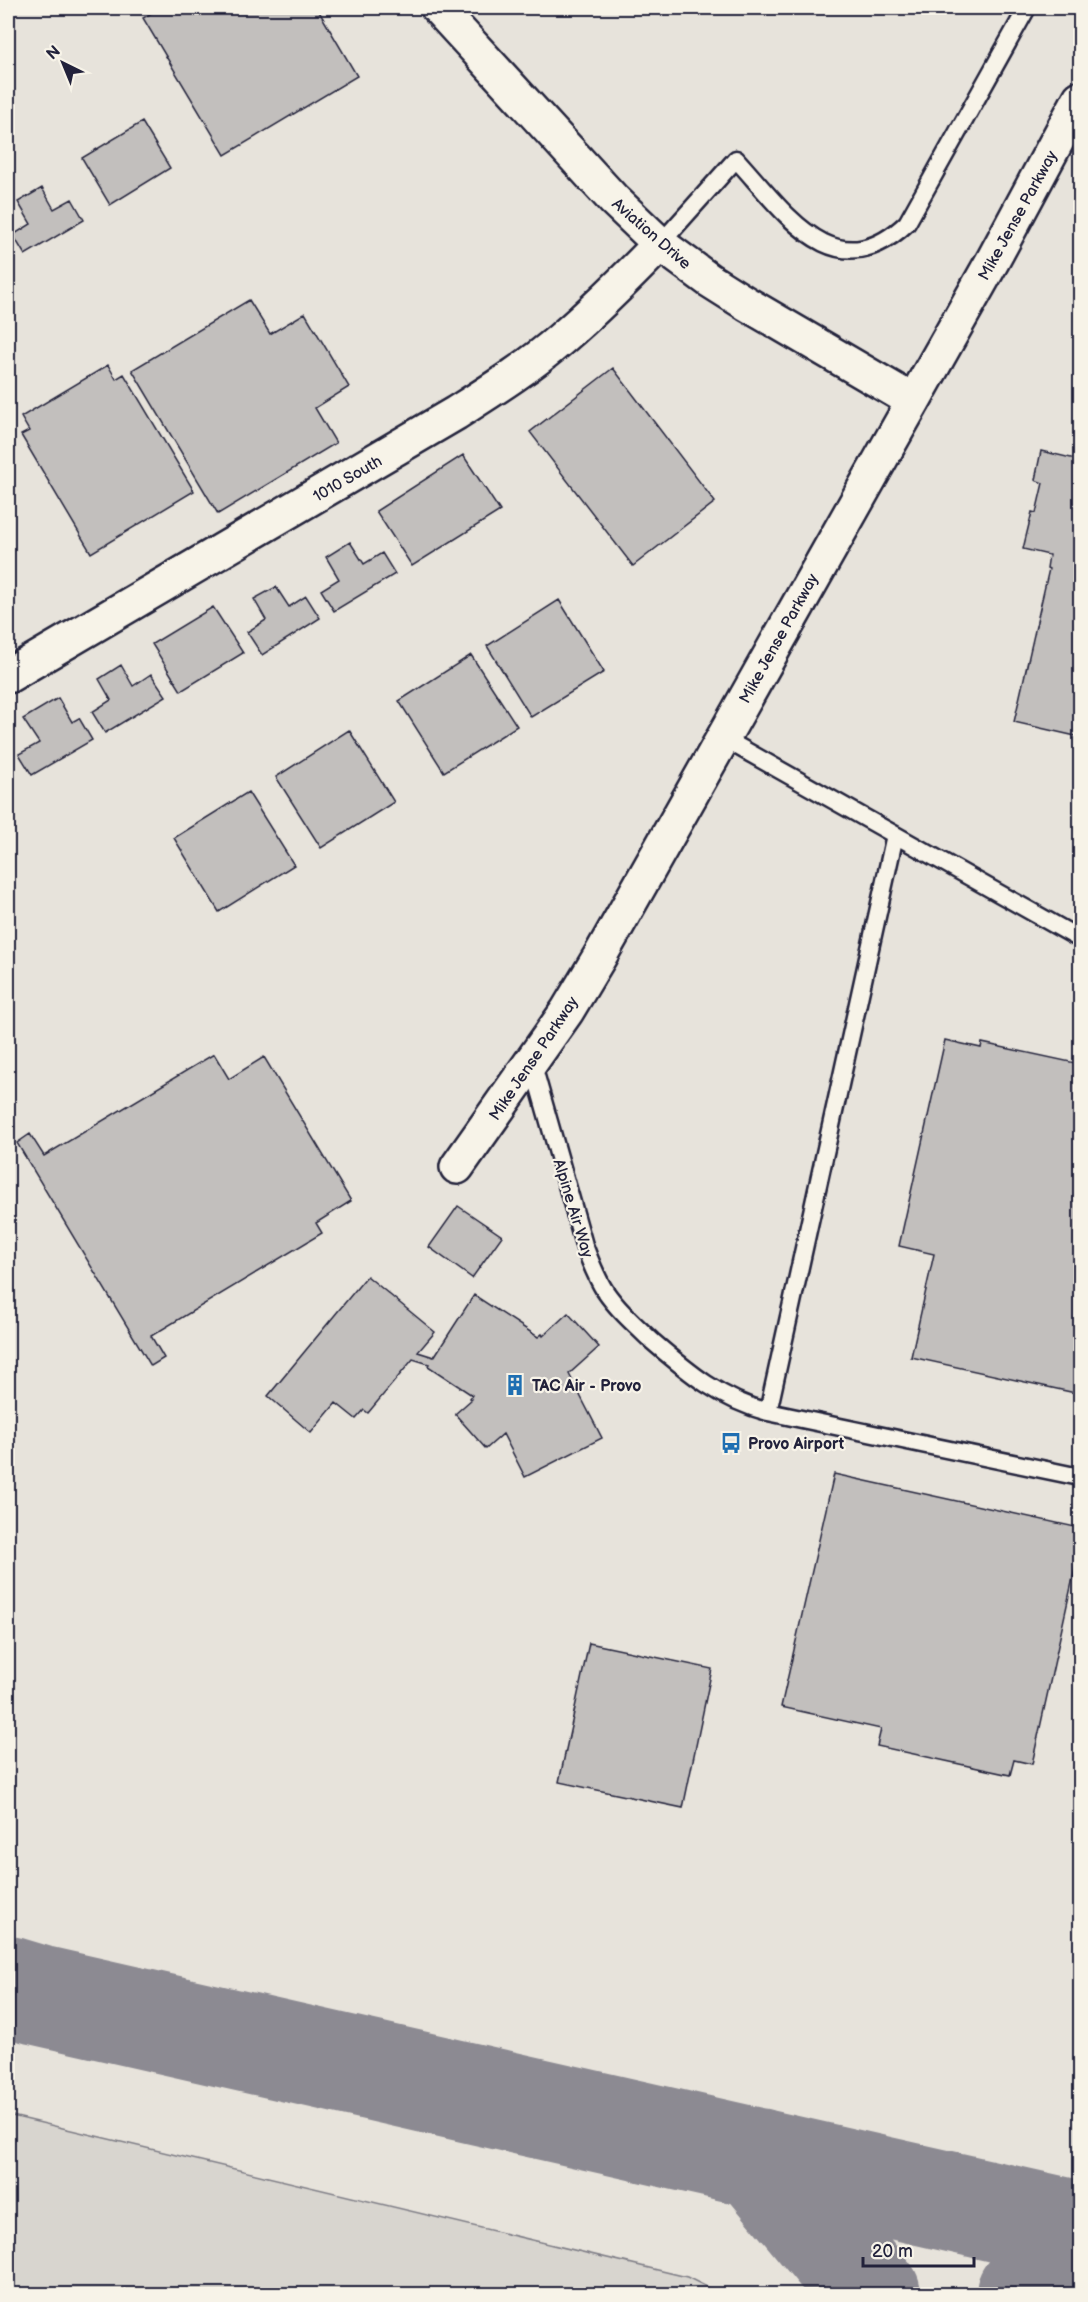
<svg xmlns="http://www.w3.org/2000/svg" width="1088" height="2302" viewBox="0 0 1088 2302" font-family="'Balsamiq Sans',sans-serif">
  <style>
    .built { fill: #e7e3db }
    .green { fill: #d8d5cf; stroke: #7d7c85; stroke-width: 1.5 }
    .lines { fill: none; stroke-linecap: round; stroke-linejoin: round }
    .taxiway { stroke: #8c8a92; stroke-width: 100 }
    .building { fill: #c2bfbd; stroke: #22223b; stroke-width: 1.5 }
    .service-casing { stroke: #22223b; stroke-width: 21 }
    .minor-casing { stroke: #22223b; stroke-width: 38 }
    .tertiary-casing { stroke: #22223b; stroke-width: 38 }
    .service { stroke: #f7f3e8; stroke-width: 16 }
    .minor { stroke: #f7f3e8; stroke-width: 33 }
    .tertiary { stroke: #f7f3e8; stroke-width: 33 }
    .labels { text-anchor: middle; stroke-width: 4.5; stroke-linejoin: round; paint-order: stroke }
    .street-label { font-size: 16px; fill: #22223b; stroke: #f7f3e8 }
    .poi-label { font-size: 16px; font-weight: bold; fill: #22223b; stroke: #f7f3e8; text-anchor: start }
  </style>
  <rect width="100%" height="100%" fill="#f7f3e8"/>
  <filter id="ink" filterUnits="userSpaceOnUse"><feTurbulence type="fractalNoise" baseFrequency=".0167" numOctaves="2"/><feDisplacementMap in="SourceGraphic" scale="12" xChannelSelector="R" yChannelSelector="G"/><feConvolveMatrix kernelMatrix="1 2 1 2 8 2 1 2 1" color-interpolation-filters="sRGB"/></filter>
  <g filter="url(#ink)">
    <!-- built -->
    <path class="built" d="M8,8H1080V2294H8Z"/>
    <!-- green -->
    <path class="green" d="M8,2115L687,2277L721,2294H8Z"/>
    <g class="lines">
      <!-- taxiway -->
      <path class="taxiway" d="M8,1986L38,1995L1080,2231
        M759,2158L871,2294
        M1026,2294L1080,2274"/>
    </g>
    <!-- building -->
    <path class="building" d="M160,8H317L357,76L225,155L143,18Z
      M142,122L170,168L110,205L82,158Z
      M42,188L54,209L72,199L84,220L25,255L13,235L31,224L18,202Z
      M249,300L270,334L305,313L349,387L315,408L336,443L218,514L132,370Z
      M108,365L116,379L124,374L194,491L91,553L21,435L29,431L21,417Z
      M613,368L715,502L633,566L530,432Z
      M1041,451L1080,460V737L1014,722L1049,569L1047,568L1049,555L1023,549L1032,512L1036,513L1043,483L1035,480Z
      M463,455L500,511L412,566L376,511Z
      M350,542L364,564L382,553L395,574L334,611L321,590L339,579L326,557Z
      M276,587L289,607L306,596L320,618L262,655L247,632L266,620L254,599Z
      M559,600L604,672L531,717L487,646Z
      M213,607L243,653L181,691L152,644Z
      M471,655L517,726L444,772L399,701Z
      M121,665L133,686L151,674L166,696L105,733L92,712L111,700L99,679Z
      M58,698L72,722L79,718L92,740L32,775L19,754L39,743L23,719Z
      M349,730L394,802L321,848L276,777Z
      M248,792L294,865L219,912L174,838Z
      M945,1040L981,1048L982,1043L1080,1064V1394L911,1357L934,1254L899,1246Z
      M214,1054L229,1079L264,1057L351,1201L316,1223L322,1233L151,1336L164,1358L151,1366L17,1143L30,1134L44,1156Z
      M458,1206L502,1236L472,1278L429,1247Z
      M367,1276L435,1332L418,1352L434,1357L474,1295L538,1337L542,1334L543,1336L568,1313L599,1347L569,1374L602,1438L525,1477L503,1434L486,1449L455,1414L472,1399L470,1398L472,1395L428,1366L429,1364L413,1359L368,1413L364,1410L356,1419L336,1403L311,1433L268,1396Z
      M834,1474L1080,1528V1546L1032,1764L1014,1760L1010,1775L877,1746L881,1729L781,1707Z
      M589,1643L712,1669L683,1808L559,1782Z"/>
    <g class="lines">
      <defs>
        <path id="service" d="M660,244L736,159C784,211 834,292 907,223L1027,8
          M723,738L1080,939
          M532,1062L584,1245C590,1261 596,1277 605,1291C618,1310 635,1325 652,1341C688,1372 721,1400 768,1412L1075,1476
          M768,1412L895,835"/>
        <path id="minor" d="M438,8L614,200L660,244L709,280L747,304L913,401
          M8,676L456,413C492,390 529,367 561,339C596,309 628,277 660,244"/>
        <path id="tertiary" d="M457,1167L567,1011L600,956L993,260L1080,98"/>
      </defs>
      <!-- service casing -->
      <use href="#service" class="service-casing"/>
      <!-- minor casing -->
      <use href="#minor" class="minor-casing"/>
      <!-- tertiary casing -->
      <use href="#tertiary" class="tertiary-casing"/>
      <!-- service -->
      <use href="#service" class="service"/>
      <!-- minor -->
      <use href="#minor" class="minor"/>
      <!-- tertiary -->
      <use href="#tertiary" class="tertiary"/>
    </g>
  </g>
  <!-- icons -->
  <defs>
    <symbol id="building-bare" viewBox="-9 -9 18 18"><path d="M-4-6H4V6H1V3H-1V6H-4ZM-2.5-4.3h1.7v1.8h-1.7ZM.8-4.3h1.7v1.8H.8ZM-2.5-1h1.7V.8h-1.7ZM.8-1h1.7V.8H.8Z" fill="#1f6fb2" stroke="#f7f3e8" stroke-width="2.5" paint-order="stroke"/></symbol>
    <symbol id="bus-bare" viewBox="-9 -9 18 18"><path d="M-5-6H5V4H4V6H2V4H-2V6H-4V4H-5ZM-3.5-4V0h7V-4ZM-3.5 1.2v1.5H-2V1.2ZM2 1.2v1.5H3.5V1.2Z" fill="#1f6fb2" stroke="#f7f3e8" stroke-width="2.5" paint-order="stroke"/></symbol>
  </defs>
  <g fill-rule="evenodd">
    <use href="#building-bare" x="500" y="1370" width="30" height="30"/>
    <use href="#bus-bare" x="716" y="1428" width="30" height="30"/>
  </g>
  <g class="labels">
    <!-- street labels -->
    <g class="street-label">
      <text transform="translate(1017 215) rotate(-61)" y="6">Mike Jense Parkway</text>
      <text transform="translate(652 233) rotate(41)" y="6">Aviation Drive</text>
      <text transform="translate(347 478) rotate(-30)" y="6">1010 South</text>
      <text transform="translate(778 638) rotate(-61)" y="6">Mike Jense Parkway</text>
      <text transform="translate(533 1058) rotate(-56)" y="6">Mike Jense Parkway</text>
      <text transform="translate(574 1208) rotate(73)" y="6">Alpine Air Way</text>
    </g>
    <!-- poi labels -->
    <g class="poi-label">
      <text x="532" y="1391">TAC Air - Provo</text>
      <text x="748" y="1449">Provo Airport</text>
    </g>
  </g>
  <!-- margin -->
  <rect width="1088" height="2302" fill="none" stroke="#f7f3e8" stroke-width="30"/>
  <rect x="15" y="15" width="1058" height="2272" fill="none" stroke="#22223b" stroke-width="2" filter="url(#ink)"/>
  <!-- north arrow -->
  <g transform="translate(63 63) rotate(317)" stroke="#f7f3e8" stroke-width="4.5" paint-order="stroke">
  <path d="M0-4.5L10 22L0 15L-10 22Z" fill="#22223b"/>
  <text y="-9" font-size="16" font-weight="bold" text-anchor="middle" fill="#22223b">N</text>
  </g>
  <!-- scale -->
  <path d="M863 2257v9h111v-9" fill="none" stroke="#22223b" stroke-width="3"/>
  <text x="872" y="2257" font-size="18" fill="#22223b" stroke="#f7f3e8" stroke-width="4.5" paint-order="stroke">20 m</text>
</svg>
